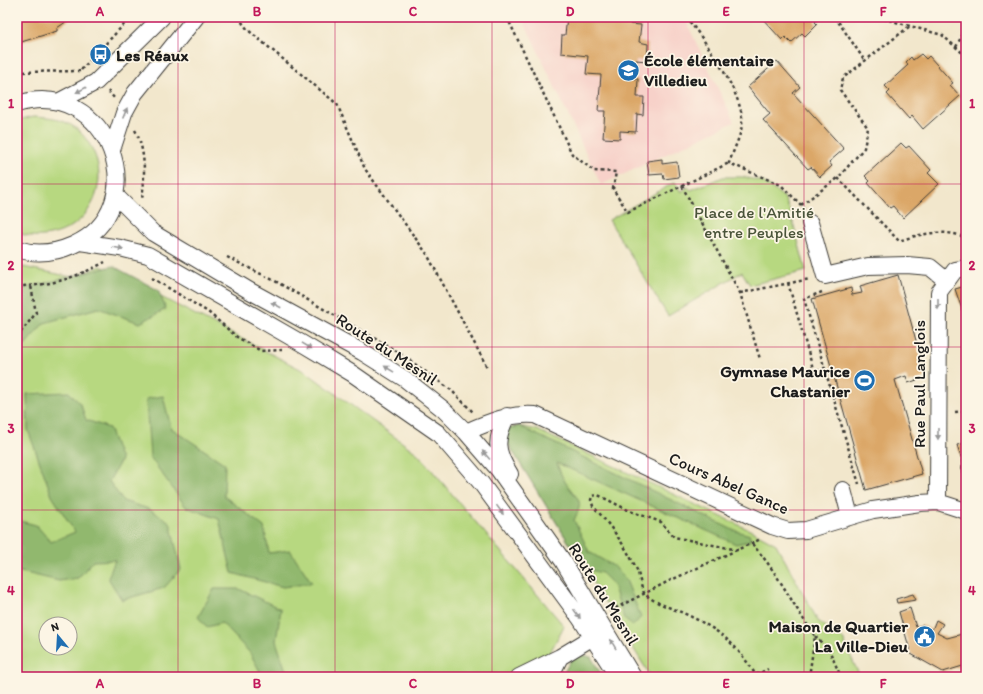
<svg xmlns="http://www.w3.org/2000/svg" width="983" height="694" viewBox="0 0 983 694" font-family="Itim,sans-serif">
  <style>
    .built { fill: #f7d1c9 }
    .green { fill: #b7d880; stroke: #6a7a4e; fill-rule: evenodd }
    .forest { fill: #91b86e; stroke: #566a45 }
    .building { fill: #dba767 }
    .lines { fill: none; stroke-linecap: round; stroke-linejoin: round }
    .minor-casing { stroke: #3c3a36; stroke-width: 18 }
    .path { stroke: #3c3a36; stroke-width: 2.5; stroke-dasharray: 3 3; stroke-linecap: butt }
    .minor { stroke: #fff; stroke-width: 16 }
    .oneway { fill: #999 }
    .grid { fill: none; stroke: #c2185b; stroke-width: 1; stroke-opacity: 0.55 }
    .labels { text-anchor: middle; stroke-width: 3.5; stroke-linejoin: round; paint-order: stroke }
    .poi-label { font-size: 17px; font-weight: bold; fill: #1c1c1c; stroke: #fcf5e5; text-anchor: start }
    .park-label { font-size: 17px; fill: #4a543a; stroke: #fcf5e5 }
    .street-label { font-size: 17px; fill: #1c1c1c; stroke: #fcf5e5 }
    .neatline { fill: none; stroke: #c2185b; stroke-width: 1.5 }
    .grid-label { font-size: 13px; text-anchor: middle; font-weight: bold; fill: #c2185b }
  </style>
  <rect width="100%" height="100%" fill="#fcf5e5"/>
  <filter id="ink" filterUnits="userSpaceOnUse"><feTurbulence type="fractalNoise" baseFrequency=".025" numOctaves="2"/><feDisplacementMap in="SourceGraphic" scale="8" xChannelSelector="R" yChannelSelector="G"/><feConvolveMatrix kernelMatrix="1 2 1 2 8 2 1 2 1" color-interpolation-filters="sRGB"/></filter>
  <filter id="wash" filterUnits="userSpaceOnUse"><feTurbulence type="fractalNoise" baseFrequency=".012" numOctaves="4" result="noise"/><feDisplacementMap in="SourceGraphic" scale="16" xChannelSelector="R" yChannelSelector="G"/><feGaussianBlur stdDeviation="0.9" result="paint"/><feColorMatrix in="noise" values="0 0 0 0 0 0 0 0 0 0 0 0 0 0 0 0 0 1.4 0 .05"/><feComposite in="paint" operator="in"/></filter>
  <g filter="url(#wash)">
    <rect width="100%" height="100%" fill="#f2e7cc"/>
    <!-- built -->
    <path class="built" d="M522,17H684L734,122L601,185Z"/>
    <!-- green -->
    <path class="green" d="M33,117C46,118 57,118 69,124C78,128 85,137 90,145C112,181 91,227 50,235C40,237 26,237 17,232V121Z
      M723,177H744L763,182L784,197L790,211L806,271L750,285L742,272L668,316L609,220L675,182L681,192L688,187L691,190Z
      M101,266L306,372L418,454L564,626L537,677H17V275L23,267L72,277ZM46,624H70V648H46Z
      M519,426L537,430L756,533L776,544L818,621L843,639L860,677H651L507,442L505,429Z"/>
    <!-- forest -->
    <path class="forest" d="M113,266L158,290L166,309L140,323L98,308L44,323L17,354V290Z
      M69,392L81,405L86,420L109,428L121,460L109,481L123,501L149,509L170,522L181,569L164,588L122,600L108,578L115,560L93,561L78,578L59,581L17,571V526L20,521L36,525L51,542L75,532L52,496L28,430L27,394Z
      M163,396L171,428L225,464L224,496L264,527L269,553L290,550L312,583L283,587L232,573L219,519L186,507L150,457L146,399Z
      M519,426L733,530L750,535V541L736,544L557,463C559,470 563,480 568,486C579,501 584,500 574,520L589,552L615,567L626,580L641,617L633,626L624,619L613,584L602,573L585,569L507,442L505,429Z
      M214,589H239L281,609L276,641L288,677H263L250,653L222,623L207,627L198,617Z
      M579,654L591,657L603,677H561L571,660Z"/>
    <g id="blocks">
      <!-- building -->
      <path class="building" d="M17,17H73L57,28V31L18,43Z
        M567,17H631L630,24L641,25L639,42L648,44L647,61L636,60L635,79H638L637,97H644L643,115L637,114L636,132L620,131V139L603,138L605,111H598L601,75L586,74L588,56L561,53L562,35H565Z
        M761,17H815L817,19L815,22L817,24L805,36L802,33L791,43L785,37L782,40Z
        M921,54L926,59L929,56L953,83L950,85L960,96L923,129L912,116L909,119L887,94L890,91L885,86L908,65L906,62L911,57L913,60Z
        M777,61L800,87L793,93L844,149L829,162L832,166L820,177L811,167L808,169L763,120L770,114L748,87Z
        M901,143L906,148L909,146L931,170L928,173L939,184L903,218L893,206L890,208L868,183L870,181L865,176Z
        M662,159V164L677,162L679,177L664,179L663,174L649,175L647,161Z
        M898,275L926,377L908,383L906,376L895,380L922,474L866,490L812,299L851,288L852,295L862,293L860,286Z
        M966,286V321L955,289Z
        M966,443V482L961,467L964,466L957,445Z
        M913,594L916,600L897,603L896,599Z
        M910,608L916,627L922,625L932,630L936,620L943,624L937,633L947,638L966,633L964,628L966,627V665L943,672L911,654L899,612Z"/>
    </g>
  </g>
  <g filter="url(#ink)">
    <use href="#blocks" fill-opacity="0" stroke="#3c3a36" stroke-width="1"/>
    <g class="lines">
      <defs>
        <path id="minor" d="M58,102L96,82L162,17
          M17,104C109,76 157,208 73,245C55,253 36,255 17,249
          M112,150L124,113L135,93L196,17
          M115,195L153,233L250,291L362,352L405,379L443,409L466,432L498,469L563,561L633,677
          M810,223L825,276L868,266L907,265L930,267L947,281
          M80,242L120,248L148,255L303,344L353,374L438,433L481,483L580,618L618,677
          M507,416C495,439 495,451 510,474
          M466,432C489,422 510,413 535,415L772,526L788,531L806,530L873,510L920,503L938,502L966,511
          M843,490L850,516
          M938,502L939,292L955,270L966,268
          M519,677L560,657
          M550,677L560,657L593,637"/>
      </defs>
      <!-- minor casing -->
      <use href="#minor" class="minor-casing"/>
      <!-- path -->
      <path class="path" d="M238,17L248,30L337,104L365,169L427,254L487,367
        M507,17L572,154L594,171L616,172L613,189L628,212L729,163
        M686,17C703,38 746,97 742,125C740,138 733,151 729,163L781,185L801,205
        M835,17L865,61
        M878,17L942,35L966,56
        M956,47L966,28
        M81,70L131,17
        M17,72L82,71
        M108,91L115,99
        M135,130C146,150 145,177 142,199
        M838,178L899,241C919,234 945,228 966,238
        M682,186L740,293L760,359
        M804,210L801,205L838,178L864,148L868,128L840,90L843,78L910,26
        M227,257L275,281L398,352L451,390L473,412
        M152,278L208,312L237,337L261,351L282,350
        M788,283L814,372L825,369
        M17,286C51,286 75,278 105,262
        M822,292L804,299L859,484
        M740,293L810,279
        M17,337L36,313L31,286
        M955,412L966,411
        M752,544C778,572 793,606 815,636L809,677
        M738,550L674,537L661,522L630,511L598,495L592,496L591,500L593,506C610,525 625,545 636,568C640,575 640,588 645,594C654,603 672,608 683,613C719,629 736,643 757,677
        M610,611L671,580L761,539
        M815,636L829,650L841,677
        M756,675L768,669"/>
      <!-- minor -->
      <use href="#minor" class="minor"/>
    </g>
    <!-- one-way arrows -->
    <defs><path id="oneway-solid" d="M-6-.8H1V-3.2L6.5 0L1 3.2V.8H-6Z"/></defs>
    <g class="oneway">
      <use href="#oneway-solid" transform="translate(81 90) rotate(152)"/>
      <use href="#oneway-solid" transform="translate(125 113) rotate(-67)"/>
      <use href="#oneway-solid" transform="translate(118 248) rotate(10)"/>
      <use href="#oneway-solid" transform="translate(938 304) rotate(90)"/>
      <use href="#oneway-solid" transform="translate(276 305) rotate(-152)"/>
      <use href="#oneway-solid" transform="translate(307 346) rotate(31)"/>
      <use href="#oneway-solid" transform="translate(389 369) rotate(-148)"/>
      <use href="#oneway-solid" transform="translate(938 434) rotate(90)"/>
      <use href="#oneway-solid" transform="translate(486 455) rotate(-131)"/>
      <use href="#oneway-solid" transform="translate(500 510) rotate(54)"/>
      <use href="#oneway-solid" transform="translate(577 614) rotate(54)"/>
      <use href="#oneway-solid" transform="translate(613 644) rotate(-121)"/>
    </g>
  </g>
  <!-- grid -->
  <path class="grid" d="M178,17V677M335,17V677M492,17V677M648,17V677M804,17V677M17,184H966M17,347H966M17,510H966"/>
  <!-- icons -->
  <defs>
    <symbol id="bus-disc" viewBox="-11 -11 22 22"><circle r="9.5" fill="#1f6fb2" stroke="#fcf5e5"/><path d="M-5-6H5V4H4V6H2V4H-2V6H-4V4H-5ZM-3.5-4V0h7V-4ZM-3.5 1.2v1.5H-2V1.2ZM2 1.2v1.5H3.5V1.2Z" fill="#fff"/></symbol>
    <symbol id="school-disc" viewBox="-11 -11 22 22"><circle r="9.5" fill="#1f6fb2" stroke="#fcf5e5"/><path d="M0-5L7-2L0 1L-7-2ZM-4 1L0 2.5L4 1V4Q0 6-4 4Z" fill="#fff"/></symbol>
    <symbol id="stadium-disc" viewBox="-11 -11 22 22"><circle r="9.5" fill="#1f6fb2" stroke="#fcf5e5"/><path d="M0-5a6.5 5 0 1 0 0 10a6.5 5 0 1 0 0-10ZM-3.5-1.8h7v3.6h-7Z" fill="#fff"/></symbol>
    <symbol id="civic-disc" viewBox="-11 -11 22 22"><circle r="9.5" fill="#1f6fb2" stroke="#fcf5e5"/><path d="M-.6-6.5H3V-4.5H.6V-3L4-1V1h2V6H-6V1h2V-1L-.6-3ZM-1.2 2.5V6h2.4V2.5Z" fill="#fff"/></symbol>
  </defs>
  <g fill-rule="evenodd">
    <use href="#bus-disc" x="88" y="42" width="25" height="25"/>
    <use href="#school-disc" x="616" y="58" width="25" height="25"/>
    <use href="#stadium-disc" x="852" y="368" width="25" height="25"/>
    <use href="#civic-disc" x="912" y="624" width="25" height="25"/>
  </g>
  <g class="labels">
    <!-- poi labels -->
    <g class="poi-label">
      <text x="116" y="61">Les Réaux</text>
      <text x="644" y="66">École élémentaire<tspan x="644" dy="20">Villedieu</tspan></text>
      <text x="850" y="377" text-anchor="end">Gymnase Maurice<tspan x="850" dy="20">Chastanier</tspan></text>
      <text x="908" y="632" text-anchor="end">Maison de Quartier<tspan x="908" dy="20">La Ville-Dieu</tspan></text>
    </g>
    <!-- park labels -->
    <g class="park-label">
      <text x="754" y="218">Place de l'Amitié<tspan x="754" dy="20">entre Peuples</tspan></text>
    </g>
    <!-- street labels -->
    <g class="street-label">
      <text transform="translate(387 349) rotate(33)" y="6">Route du Mesnil</text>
      <text transform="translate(919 384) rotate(-90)" y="6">Rue Paul Langlois</text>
      <text transform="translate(729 483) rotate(24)" y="6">Cours Abel Gance</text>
      <text transform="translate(604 594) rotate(58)" y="6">Route du Mesnil</text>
    </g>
  </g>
  <!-- margin -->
  <rect width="983" height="694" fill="none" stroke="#fcf5e5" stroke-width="44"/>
  <!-- north arrow -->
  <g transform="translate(58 636) rotate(342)"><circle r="19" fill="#fcf5e5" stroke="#a29e95"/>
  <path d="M0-3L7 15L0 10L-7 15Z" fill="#1f6fb2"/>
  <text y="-6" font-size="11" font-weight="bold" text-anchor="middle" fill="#1c1c1c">N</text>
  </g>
  <rect x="22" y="22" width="939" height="650" class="neatline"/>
  <g class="grid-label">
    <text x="100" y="16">A</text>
    <text x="257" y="16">B</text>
    <text x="413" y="16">C</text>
    <text x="570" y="16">D</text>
    <text x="726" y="16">E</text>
    <text x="883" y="16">F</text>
    <text x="11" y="108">1</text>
    <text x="972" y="108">1</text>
    <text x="11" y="270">2</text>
    <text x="972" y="270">2</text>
    <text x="11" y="433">3</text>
    <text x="972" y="433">3</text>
    <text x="11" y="595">4</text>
    <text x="972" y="595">4</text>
    <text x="100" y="688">A</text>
    <text x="257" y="688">B</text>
    <text x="413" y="688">C</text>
    <text x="570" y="688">D</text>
    <text x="726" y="688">E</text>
    <text x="883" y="688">F</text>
  </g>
</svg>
